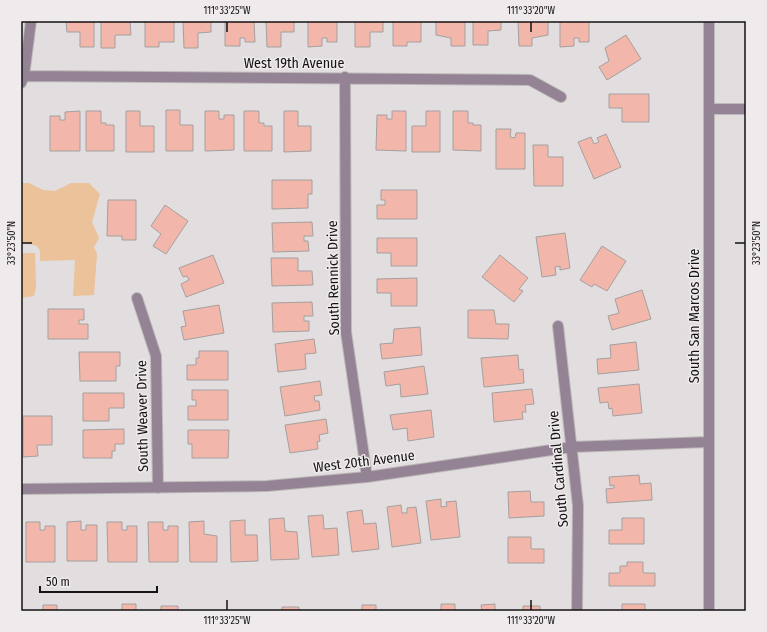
<svg xmlns="http://www.w3.org/2000/svg" width="767" height="632" viewBox="0 0 767 632" font-family="'Fira Sans Condensed',sans-serif">
  <style>
    .green { fill: #ebc299 }
    .building { fill: #f2b7aa; stroke: #a4a09f }
    .lines { fill: none; stroke-linecap: round; stroke-linejoin: round }
    .minor-casing { stroke: #bdb8b9; stroke-width: 12 }
    .minor { stroke: #948394; stroke-width: 10 }
    .ticks { fill: none; stroke: #141213; stroke-width: 1.5 }
    .labels { text-anchor: middle; stroke-width: 3; stroke-linejoin: round; paint-order: stroke }
    .street-label { font-size: 14px; fill: #141213; stroke: #efeaec }
    .neatline { fill: none; stroke: #141213; stroke-width: 1.5 }
    .ticks-label { font-size: 10px; text-anchor: middle; fill: #141213 }
  </style>
  <rect width="100%" height="100%" fill="#e2ddde"/>
  <!-- green -->
  <path class="green" d="M21,183H29L43,190L55,191L71,183H89L100,194L92,222L99,238L94,247L97,254L94,295L73,296L75,260L40,261V251L37,246L21,242Z
    M21,253H35L36,287L34,296L21,298Z"/>
  <!-- building -->
  <path class="building" d="M66,21H94V47H80V32H67Z
    M101,21H130L131,35H115V48H101Z
    M145,21H174V42H159V47H145Z
    M183,21H211V32L198,33V48H184Z
    M225,21H254L255,42H245V38H240V46H225Z
    M266,21H294V32H281V47H267Z
    M308,21H337V42H327V38H322V46L308,47Z
    M355,21H383V32H370V47H355Z
    M393,21H421V42H407V46H393Z
    M436,21H465V46H451V38L436,35Z
    M473,21H501V30L488,31V45H473Z
    M518,21H548V35L532,38V46H519Z
    M560,21H589V42H579V38H574V46L560,47Z
    M626,35L641,59L607,80L599,67L609,61L605,48Z
    M609,94H649V122H622V108H609Z
    M166,110H180V125H193V151H166Z
    M80,111V151H50V116H60V120H65V112Z
    M86,111H101V123H106V125H114V151H86Z
    M126,111H140V126H154V152H126Z
    M205,111H219V119H224V115H234V150L205,151Z
    M244,111H259V123H264V126H272V151H244Z
    M284,111H298V126H311V151L284,152Z
    M392,111H406V151L376,150L377,115H387V119H392Z
    M426,111H440V152H412V126H426Z
    M453,111H468V123H473V125H481V151L453,150Z
    M496,129H511L510,137L515,138L516,133H525V169H496Z
    M606,134L621,167L594,179L578,142L591,137L594,144L599,142L597,138Z
    M533,145H548V157H563V186H534Z
    M272,180H312V194H308V208L272,209Z
    M381,190H417V219H377V205H385V200H381Z
    M108,200H136V240H122V236H107Z
    M165,205L188,221L166,254L153,246L161,234L151,226Z
    M312,222L313,236H304V241H308L309,251L273,252L272,223Z
    M565,233L570,268L560,270V266L555,267L556,275L542,277L536,237Z
    M377,238H417V266H391V253H377Z
    M602,246L626,261L607,291L594,284L592,287L580,280Z
    M213,255L224,283L186,297L181,284L189,280L187,276L183,277L179,268Z
    M500,255L528,278L519,289L523,291L514,302L482,277Z
    M271,258H298V271H312L313,285L272,286Z
    M417,278V306H391V293H377V279Z
    M642,290L651,319L612,330L608,316L619,313L615,299Z
    M312,302L313,316H304V321H309V331L273,332L272,303Z
    M219,305L224,333L184,340L181,327L186,326L183,311Z
    M48,309H84V320H79V324H88V339H48Z
    M468,310H494L496,324H509L508,339L468,338Z
    M420,327L422,355L382,359L380,344L393,343L394,329Z
    M314,339L316,353L305,354L306,369L278,372L275,344Z
    M636,342L639,370L598,374L597,359L611,358L610,345Z
    M199,351H228V380H187V365H196V358H199Z
    M79,352H120V366H116V381H80Z
    M518,355L519,370L523,369L524,383L484,387L481,358Z
    M424,366L428,394L401,397L400,384L386,386L384,372Z
    M320,381L322,395L314,396L315,401H319L320,410L285,416L280,387Z
    M639,384L642,413L613,416L612,408L609,409L608,402L600,403L598,388Z
    M532,389L534,404L525,405L526,412H522L523,419L494,422L492,393Z
    M192,390H228V420H188V406H196V400H192Z
    M83,393H124V408H109V421H83Z
    M431,410L434,437L408,441L407,428L393,430L390,415Z
    M23,416H52V445H37L38,456L23,457Z
    M326,419L328,433L319,435L320,441L317,442L318,449L290,453L285,425Z
    M124,429V444H115V451H112V458H83V430Z
    M188,430H229L228,458H192V444H188Z
    M639,475L640,484L651,483L652,500L607,503L606,489L614,488V485L610,486L609,477Z
    M530,491L531,502H544V516L509,518L508,492Z
    M441,499V507L447,506L446,502L456,501L460,537L431,540L426,501Z
    M401,505L402,513H407V508L416,507L421,543L392,547L387,507Z
    M362,510L364,524L376,523L379,549L352,552L347,512Z
    M323,515L324,529L337,528L339,555L312,557L308,516Z
    M284,518L285,531L297,532L299,559L271,560L269,519Z
    M622,518H644V544H609V530H622Z
    M245,520V535H257L258,561L231,562L230,521Z
    M81,521V530H86V525H97V561H67V522Z
    M204,521V534L217,536V562H190L189,522Z
    M26,522H40V530H45V526H55V562H26Z
    M107,522H122V530H127V526H137V562H108Z
    M148,522H163V530H168V526H178V562H149Z
    M508,537H531V549H544V563H508Z
    M627,562H643V573H655V586H609V573H620V566H627Z
    M122,604H136V611H122Z
    M441,604H455V611H441Z
    M495,604V611H482L481,605Z
    M622,604H645V611H622Z
    M43,605H57V611H43Z
    M362,605H376V611H362Z
    M161,606H178V611H161Z
    M523,606H540V611H523Z
    M282,607H299V611H282Z"/>
  <g class="lines">
    <defs>
      <path id="minor" d="M709,21V611
        M24,76L530,80L561,97
        M345,77L346,332L367,477
        M21,83L24,76L31,21
        M709,109H746
        M137,298L156,356L158,488
        M558,326L578,506L577,611
        M21,489L267,486L367,477L572,447L708,442"/>
    </defs>
    <!-- minor casing -->
    <use href="#minor" class="minor-casing"/>
    <!-- minor -->
    <use href="#minor" class="minor"/>
  </g>
  <!-- ticks -->
  <path class="ticks" d="M227,22V32M531,22V32M22,243H32M735,243H745M227,600V610M531,600V610"/>
  <g class="labels">
    <!-- street labels -->
    <g class="street-label">
      <text x="294" y="68">West 19th Avenue</text>
      <text transform="translate(333 278) rotate(-91)" y="5">South Rennick Drive</text>
      <text transform="translate(694 316) rotate(-90)" y="5">South San Marcos Drive</text>
      <text transform="translate(142 416) rotate(-91)" y="5">South Weaver Drive</text>
      <text transform="translate(364 461) rotate(-7)" y="5">West 20th Avenue</text>
      <text transform="translate(558 469) rotate(-95)" y="5">South Cardinal Drive</text>
    </g>
  </g>
  <!-- border -->
  <rect width="767" height="632" fill="none" stroke="#efeaec" stroke-width="44"/>
  <!-- scale -->
  <path d="M40 586v6h117v-6" fill="none" stroke="#141213" stroke-width="2"/>
  <text x="46" y="586" font-size="12" fill="#141213" stroke="#efeaec" stroke-width="3" paint-order="stroke">50 m</text>
  <rect x="22" y="22" width="723" height="588" class="neatline"/>
  <g class="ticks-label">
    <text x="227" y="14">111°33'25"W</text>
    <text x="531" y="14">111°33'20"W</text>
    <text transform="translate(11 243) rotate(-90)" y="4">33°23'50"N</text>
    <text transform="translate(756 243) rotate(-90)" y="4">33°23'50"N</text>
    <text x="227" y="624">111°33'25"W</text>
    <text x="531" y="624">111°33'20"W</text>
  </g>
</svg>
